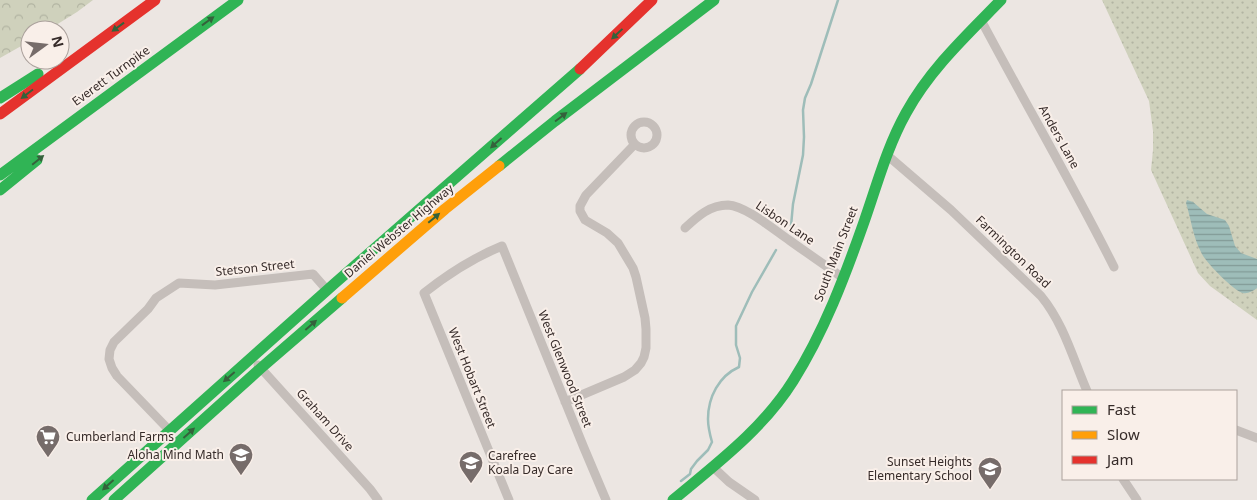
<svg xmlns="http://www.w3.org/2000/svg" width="1257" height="500" viewBox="0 0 1257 500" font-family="'Noto Sans',sans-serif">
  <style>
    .grass { fill: url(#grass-dots) }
    .forest { fill: url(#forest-crowns) }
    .water { fill: url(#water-rules) }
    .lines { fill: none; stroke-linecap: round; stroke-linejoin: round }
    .stream { stroke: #9ebdb9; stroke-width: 2.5 }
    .street { stroke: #c5beba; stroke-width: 9 }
    .fast { stroke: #30b455; stroke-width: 11 }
    .slow { stroke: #ff9f0a; stroke-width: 11 }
    .jam { stroke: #e5322d; stroke-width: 11 }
    .oneway { fill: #34623b }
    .labels { text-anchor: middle; stroke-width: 4; stroke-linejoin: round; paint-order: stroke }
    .street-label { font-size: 12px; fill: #362b29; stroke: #f9efe9 }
    .poi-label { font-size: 12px; fill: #362b29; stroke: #f9efe9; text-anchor: start }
  </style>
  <defs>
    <pattern id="grass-dots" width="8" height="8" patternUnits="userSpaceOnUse" patternTransform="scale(1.25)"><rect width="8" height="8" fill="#cfd1bc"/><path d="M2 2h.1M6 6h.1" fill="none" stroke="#b2b4a2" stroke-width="1.8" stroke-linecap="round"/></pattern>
    <pattern id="forest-crowns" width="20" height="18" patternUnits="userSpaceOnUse" patternTransform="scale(1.25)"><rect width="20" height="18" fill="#cfd1bc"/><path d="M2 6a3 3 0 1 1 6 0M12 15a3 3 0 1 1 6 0" fill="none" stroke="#b2b4a2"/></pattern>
    <pattern id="water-rules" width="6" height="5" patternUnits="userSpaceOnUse" patternTransform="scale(1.25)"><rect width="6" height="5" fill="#9ebdb9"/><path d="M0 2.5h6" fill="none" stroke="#829a96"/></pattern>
  </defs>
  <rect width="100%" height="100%" fill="#ece6e2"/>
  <!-- grass -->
  <path class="grass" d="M1102,0H1257V320L1210,286L1198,273L1151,170L1153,150V131L1149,101Z"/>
  <!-- forest -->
  <path class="forest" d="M0,0H93L77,12L48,30H30V41L0,58Z"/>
  <!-- water -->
  <path class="water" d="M1187,200L1193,202L1207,214L1225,220L1229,226L1235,246L1241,253L1257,259V288C1253,291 1248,294 1243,293C1235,292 1204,261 1201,252C1193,237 1191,219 1186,203Z"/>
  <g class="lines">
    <!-- stream -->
    <path class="stream" d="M791,226L793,204L803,155L804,137L803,110L805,98L811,84L838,0
      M681,481L690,474L691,469L697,461L708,450L712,442C710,435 708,426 708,419C708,397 719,376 739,367L740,358L736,345V326L752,292L776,250"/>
    <!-- street -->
    <path class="street" d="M981,20C1025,103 1072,183 1114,267
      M631 135a13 13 0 1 1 26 0a13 13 0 1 1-26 0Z
      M887,155L951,210L1041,296C1064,324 1073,359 1087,391
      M685,228C698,216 710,205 728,205C746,206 774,230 789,240C807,253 825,265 843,278
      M258,365L370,489L378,500
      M565,402L624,377L635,370L641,363L644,357L646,348V329L645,318L636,277L633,268L618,243L607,233L585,220L580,211V206L586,195L635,144
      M169,430L117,376L112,368L109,359L110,350L114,342L148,309L156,298L179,283L215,285L313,274L327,290
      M1236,430L1257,438
      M713,467L729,482L755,500
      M1123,479L1137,500
      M509,500L424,293C448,274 475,257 502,246L584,448L606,500"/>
    <!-- fast -->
    <path class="fast" d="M0,98L38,74
      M499,166L555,121L714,0
      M0,175L238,0
      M0,190L37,160
      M92,500L334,284L580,69
      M114,500L261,368L342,298
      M673,500C716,464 763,429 793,381C824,332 845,276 864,222C877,185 887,147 906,113C930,69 967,35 1001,0"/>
    <!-- slow -->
    <path class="slow" d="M342,298L445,209L499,166"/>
    <!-- jam -->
    <path class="jam" d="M580,69L652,0
      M0,114L155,0"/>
  </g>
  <!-- one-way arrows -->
  <defs><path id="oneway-solid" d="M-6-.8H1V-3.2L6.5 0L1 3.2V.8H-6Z" transform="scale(1.25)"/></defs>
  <g class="oneway">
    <use href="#oneway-solid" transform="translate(208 21) rotate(-36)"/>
    <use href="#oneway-solid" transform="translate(118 27) rotate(144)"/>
    <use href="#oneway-solid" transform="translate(617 34) rotate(137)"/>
    <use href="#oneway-solid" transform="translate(27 94) rotate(143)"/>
    <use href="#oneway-solid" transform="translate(561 117) rotate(-37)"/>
    <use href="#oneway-solid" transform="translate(496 143) rotate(138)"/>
    <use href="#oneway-solid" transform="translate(38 160) rotate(-39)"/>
    <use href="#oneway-solid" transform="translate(434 218) rotate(-40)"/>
    <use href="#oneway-solid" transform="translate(311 325) rotate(-41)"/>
    <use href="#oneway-solid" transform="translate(229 377) rotate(139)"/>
    <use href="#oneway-solid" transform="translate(189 433) rotate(-42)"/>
    <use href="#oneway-solid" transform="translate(108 485) rotate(138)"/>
  </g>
  <!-- icons -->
  <defs>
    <symbol id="supermarket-pin" viewBox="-11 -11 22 30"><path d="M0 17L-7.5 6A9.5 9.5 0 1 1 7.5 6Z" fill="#766c6a" stroke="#f9efe9"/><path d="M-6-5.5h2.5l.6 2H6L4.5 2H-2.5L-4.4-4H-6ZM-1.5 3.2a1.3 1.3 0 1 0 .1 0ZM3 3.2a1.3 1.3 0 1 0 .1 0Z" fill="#fff"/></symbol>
    <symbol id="school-pin" viewBox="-11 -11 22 30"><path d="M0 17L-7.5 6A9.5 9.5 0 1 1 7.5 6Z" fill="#766c6a" stroke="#f9efe9"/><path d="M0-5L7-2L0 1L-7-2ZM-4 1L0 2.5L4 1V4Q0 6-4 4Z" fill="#fff"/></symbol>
  </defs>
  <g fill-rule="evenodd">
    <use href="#supermarket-pin" x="34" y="423" width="28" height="38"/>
    <use href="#school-pin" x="227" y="441" width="28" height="38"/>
    <use href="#school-pin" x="457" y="449" width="28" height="38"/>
    <use href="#school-pin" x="976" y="455" width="28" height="38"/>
  </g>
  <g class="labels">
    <!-- street labels -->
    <g class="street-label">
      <text transform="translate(111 76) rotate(-36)" y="4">Everett Turnpike</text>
      <text transform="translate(1059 137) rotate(61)" y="4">Anders Lane</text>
      <text transform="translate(785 223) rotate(34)" y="4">Lisbon Lane</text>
      <text transform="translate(399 231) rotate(-40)" y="4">Daniel Webster Highway</text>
      <text transform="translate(1013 252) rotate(44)" y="4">Farmington Road</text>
      <text transform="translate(836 254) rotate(-69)" y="4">South Main Street</text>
      <text transform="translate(255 268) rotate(-6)" y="4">Stetson Street</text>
      <text transform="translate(565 369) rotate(68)" y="4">West Glenwood Street</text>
      <text transform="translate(472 378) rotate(68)" y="4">West Hobart Street</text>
      <text transform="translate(325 420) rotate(48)" y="4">Graham Drive</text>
    </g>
    <!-- poi labels -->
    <g class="poi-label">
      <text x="66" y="441">Cumberland Farms</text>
      <text x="224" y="459" text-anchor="end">Aloha Mind Math</text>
      <text x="488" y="460">Carefree<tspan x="488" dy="14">Koala Day Care</tspan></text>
      <text x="972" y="466" text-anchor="end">Sunset Heights<tspan x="972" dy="14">Elementary School</tspan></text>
    </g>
  </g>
  <!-- legend -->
  <rect x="1062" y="390" width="175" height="90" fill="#f9efe9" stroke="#aba19c"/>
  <rect x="1072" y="406" width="25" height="8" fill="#30b455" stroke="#aba19c"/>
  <text x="1107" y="415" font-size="15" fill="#362b29">Fast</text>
  <rect x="1072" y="431" width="25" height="8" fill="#ff9f0a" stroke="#aba19c"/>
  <text x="1107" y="440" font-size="15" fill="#362b29">Slow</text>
  <rect x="1072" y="456" width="25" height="8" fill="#e5322d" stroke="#aba19c"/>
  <text x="1107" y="465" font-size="15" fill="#362b29">Jam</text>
  <!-- north arrow -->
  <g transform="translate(45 45) rotate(75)"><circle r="24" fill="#f9efe9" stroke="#aba19c"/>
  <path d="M0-4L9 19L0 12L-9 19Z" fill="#766c6a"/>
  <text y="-8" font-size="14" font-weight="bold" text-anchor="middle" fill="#362b29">N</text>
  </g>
</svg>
